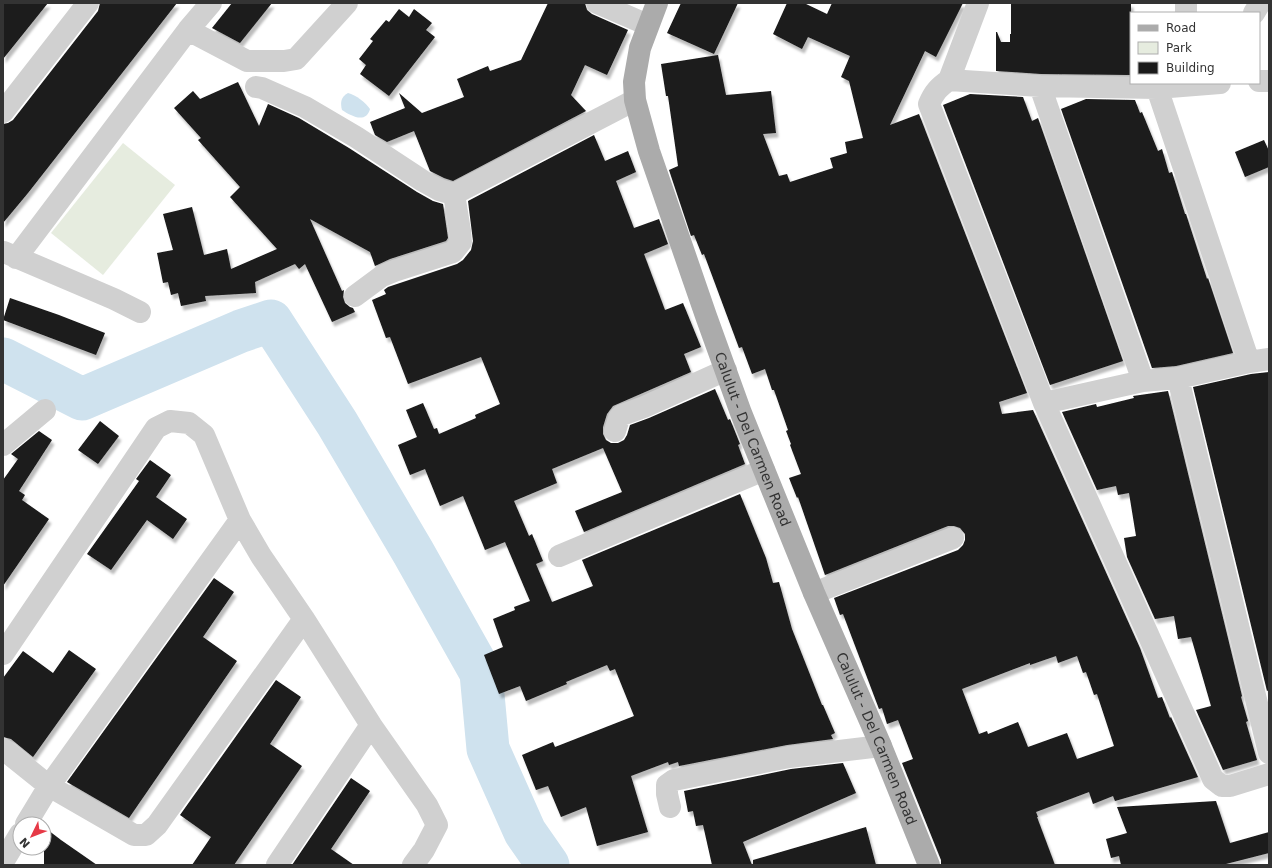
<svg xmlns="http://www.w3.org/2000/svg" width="1272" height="868" viewBox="0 0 1272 868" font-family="'DejaVu Sans',sans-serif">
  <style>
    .green { fill: #e6ecdf }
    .water { fill: #cfe2ee }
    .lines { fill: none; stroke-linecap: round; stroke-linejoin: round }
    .river { stroke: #cfe2ee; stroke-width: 43 }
    .building { fill: #1a1a1a; fill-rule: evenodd; filter: url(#shadow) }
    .minor { stroke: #d0d0d0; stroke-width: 22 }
    .major { stroke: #ababab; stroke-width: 22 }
    .labels { text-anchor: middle; stroke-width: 4; stroke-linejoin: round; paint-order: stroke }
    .street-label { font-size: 14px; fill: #333; stroke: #fff }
  </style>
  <defs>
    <filter id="shadow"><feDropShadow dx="2.5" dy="4.5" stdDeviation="1" flood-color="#0004"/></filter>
  </defs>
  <rect width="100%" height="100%" fill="#fff"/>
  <!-- green -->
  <path class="green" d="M123,143L175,185L103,275L51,233Z"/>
  <!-- water -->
  <path class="water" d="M348,93C356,95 366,103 370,109C366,124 351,116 342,110C340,102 341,97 348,93Z"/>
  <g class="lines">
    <!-- river -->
    <path class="river" d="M3,359L82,399L241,331L271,321L337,423L413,552L481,673L488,749L525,832L548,865"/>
  </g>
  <!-- building -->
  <path class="building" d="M3,3H48L3,59Z
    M100,3H177L28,193L3,223V124L8,123L13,120L98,11Z
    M232,3H272L240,43L212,28Z
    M548,3H585L587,10L592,14L628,30L607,75L585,65L571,95L586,111L453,181L444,178L430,171L414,131L387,142L375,135L370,122L405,108L399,93L422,113L464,97L457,79L488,66L490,71L521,60Z
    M681,3H738L714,54L667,33Z
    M787,3H804L827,14L832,3H963L936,57L925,51L890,125L919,114L1027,393L999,402L1002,414L1033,410L1140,648L1158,698L1162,697L1170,718L1171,717L1198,777L1115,801L1113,796L1093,804L1089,792L1036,812L1038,817H1037L1055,865H941V860L902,763L913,759L898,720L887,724L882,708L879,709L843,614L840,615L834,598L958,550L963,545L965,540V534L960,528L954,526H948L825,575L798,497L797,498L789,478L801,474L790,445L791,444L786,431L788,430L774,390H772L765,369L752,374L742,347L739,348L704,254L702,255L694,235L691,236L669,170L678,166L668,96H666L661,64L718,55L726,95L771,91L776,133L763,134L779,176L787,174L790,182L833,168L830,158L847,153L845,142L863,138L849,81L841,77L850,56L808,37L802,49L773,34ZM1056,656L1058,663L1077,656L1083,673L1086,672L1094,695L1097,694L1114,746L1077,759L1067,733L1028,747L1018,722L988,734L987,731L979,734L962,689L1030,663V665Z
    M1011,3H1131V75L1041,74L996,71V32H997L1001,42H1010V34H1011Z
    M399,9L409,17L414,9L432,23L426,30L435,37L389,96L360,74L366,65L359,59L373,41L370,39L386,20L389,22Z
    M238,82L259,126L268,104L299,118L349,148L417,192L433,201L443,204L448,238L446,241L390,259L375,266L370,252L310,219L342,291L344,290L343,297L345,303L350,307L353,308L355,312L332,322L305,264L299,269L295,264L255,282L256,293L205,296L206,301L181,306L178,293L171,295L168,282L163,283L157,253L173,250L163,214L192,207L204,255L227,249L231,269L277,249L230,197L240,187L198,140L201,138L174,108L193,91L200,99Z
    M970,94L1023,97L1032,121L1038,118L1123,361L1050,385L943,105Z
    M1086,99L1135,100L1140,113L1142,112L1158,151L1162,149L1169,173L1172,172L1185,214H1186L1207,279L1208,278L1233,353L1176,366L1152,368L1061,109Z
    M594,135L605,161L628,151L636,172L616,181L634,228L659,219L668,244L644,254L665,310L683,303L701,347L684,354L691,372L613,406L607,414L603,427V434L606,440L611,443H618L624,440L627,435L630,425L649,418L715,389L728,420L730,419L740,444L738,445L745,464L584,532L575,511L622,492L603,448L552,469L557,483L514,501L529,536L532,534L543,561L536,564L552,602L593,586L582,560L740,494L766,558L773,583L779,582L792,629L822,705H823L835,733L831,735L833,739L787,745L679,766L678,762L669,765L668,762L631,776L648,832L597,846L586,807L561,817L548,786L536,790L522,755L553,742L555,747L634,716L615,669L610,671L607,665L566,682L567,684L526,701L520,686L499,694L484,655L503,647L493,619L515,610L514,607L530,601L505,542L485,550L463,496L440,506L425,469L410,475L398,445L417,437L406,410L423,403L434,429L437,428L439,434L476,418L475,415L500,404L481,357L408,384L390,337L386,338L372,300L386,294L384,290L388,287L457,264L463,260L471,250L473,241L468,201Z
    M1264,140L1269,151V167L1245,177L1235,152Z
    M10,298L59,315L105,333L96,355L3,320Z
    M1269,372V690L1267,691L1193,387L1251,374Z
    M1168,391L1242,696L1241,697L1248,721L1246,722L1257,760L1223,770L1196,710L1211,706L1191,637L1178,639L1174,616L1155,619L1127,557L1124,538L1136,536L1129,493L1118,495L1116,486L1097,490L1062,412L1096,404L1097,407L1134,398L1133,396Z
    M100,421L119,436L98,464L78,450Z
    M39,431L52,440L19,491L25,495L22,500L49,519L3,586V480L18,459L11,454Z
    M150,460L171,475L156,497L187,519L173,539L147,520L111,570L87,554L139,481L136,479Z
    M214,578L234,592L203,637L237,661L129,818L67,782Z
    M69,650L96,669L33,757L11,739L3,737V678L23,651L53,673Z
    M276,680L301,697L270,744L302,766L234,865H192L211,837L180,815Z
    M843,763L856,793L743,842L752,865H712L703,825L696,826L693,811L688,812L684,791L791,769Z
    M351,778L370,791L331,849L354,865H292Z
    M1216,801L1230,843L1269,832V853L1222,865H1121L1119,856L1111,858L1106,839L1127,833L1117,807Z
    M44,827L61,840L97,865H44Z
    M866,827L876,865H753V860Z"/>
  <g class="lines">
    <!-- minor -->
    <path class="minor" d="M597,3L648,25
      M978,3L949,80C939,87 934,92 929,104L1044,403L1213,779L1222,786H1230L1269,774
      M1186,13V3
      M1254,13L1260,3
      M188,30L247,61H284L296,59L347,3
      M949,80L1040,86L1157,88L1220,83
      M1259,81H1269
      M1040,86L1143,381
      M256,87L262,88L305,107L356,137L423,181L439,190L454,194L635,100
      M1157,88L1249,362
      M3,112L88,3
      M4,252L114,299L140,312
      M16,258L188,30L211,3
      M355,296L382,276L394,271L453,252L461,242L460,231L454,194
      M1178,378L1269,753
      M1044,403L1143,381L1178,378L1249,362L1269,359
      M615,431L619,418L622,415L644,407L726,370
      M3,445L45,410
      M559,556L764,470
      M814,593L953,538
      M3,654L156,428L170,421L189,423L204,435L240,520L261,556L304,619L371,725L427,805L437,825L424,850L413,865
      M3,749L49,786L134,835H146L157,825L304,619
      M670,807L667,794V785L674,780L789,757L881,746
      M26,824L49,786L240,520
      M3,862L20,834
      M277,865L371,725"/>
    <!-- major -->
    <path class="major" id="s1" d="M657,3L640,48L634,82L635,100L649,151L706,316L741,413L814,593L881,746L929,865"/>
  </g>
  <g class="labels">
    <!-- street labels -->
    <g class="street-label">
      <text dy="5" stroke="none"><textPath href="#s1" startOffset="460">Calulut - Del Carmen Road</textPath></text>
      <text dy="5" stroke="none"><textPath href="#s1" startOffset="784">Calulut - Del Carmen Road</textPath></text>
    </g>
  </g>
  <!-- border -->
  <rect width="1272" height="868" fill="none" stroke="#333333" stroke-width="8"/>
  <!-- legend -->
  <rect x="1130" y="12" width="130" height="72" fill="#ffffff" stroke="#adadad"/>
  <rect x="1138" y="25" width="20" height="6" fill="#ababab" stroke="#adadad"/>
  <text x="1166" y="32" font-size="12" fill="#333333">Road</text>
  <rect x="1138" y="42" width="20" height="12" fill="#e6ecdf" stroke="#adadad"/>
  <text x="1166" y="52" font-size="12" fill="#333333">Park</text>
  <rect x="1138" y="62" width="20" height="12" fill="#1a1a1a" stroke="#adadad"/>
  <text x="1166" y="72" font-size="12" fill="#333333">Building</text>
  <!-- north arrow -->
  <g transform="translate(32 836) rotate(227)"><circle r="19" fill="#ffffff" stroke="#adadad"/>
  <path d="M0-3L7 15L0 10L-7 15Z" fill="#e63946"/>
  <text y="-6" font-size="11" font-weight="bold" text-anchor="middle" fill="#333333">N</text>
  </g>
</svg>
